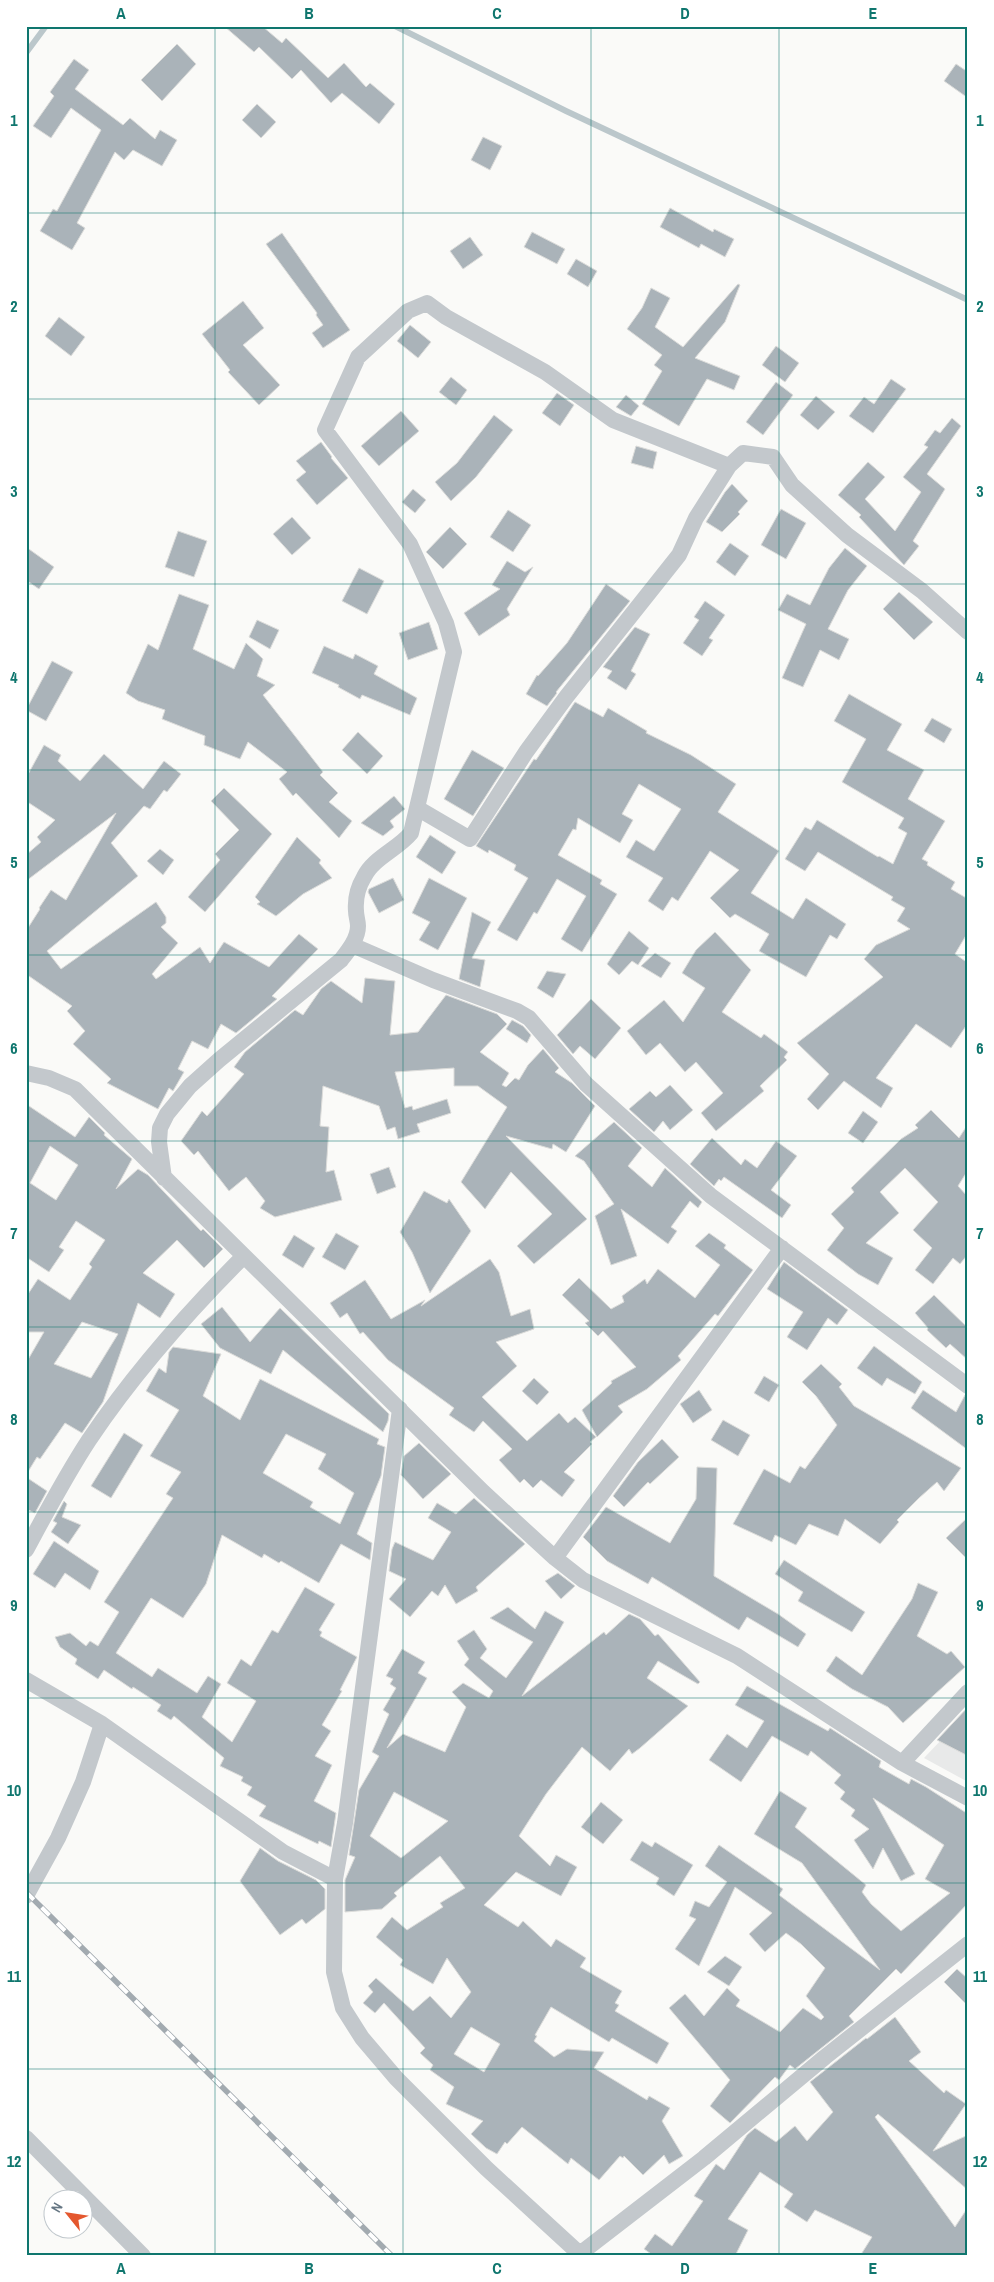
<svg xmlns="http://www.w3.org/2000/svg" width="994" height="2282" viewBox="0 0 994 2282" font-family="'Archivo Narrow',sans-serif">
  <style>
    .built { fill: #e8e9e9 }
    .lines { fill: none; stroke-linecap: round; stroke-linejoin: round }
    .stream { stroke: #bbc7cb; stroke-width: 6 }
    .building { fill: #aab3b9; stroke: #dcdcda; fill-rule: evenodd }
    .minor { stroke: #c3c8cc; stroke-width: 16 }
    .rail-casing { stroke: #a2aab0; stroke-width: 5.5 }
    .rail { stroke: #fff; stroke-width: 4; stroke-dasharray: 11; stroke-linecap: butt }
    .grid { fill: none; stroke: #0f766e; stroke-width: 1; stroke-opacity: 0.55 }
    .neatline { fill: none; stroke: #0f766e; stroke-width: 2 }
    .grid-label { font-size: 16px; text-anchor: middle; font-weight: bold; fill: #0f766e }
  </style>
  <rect width="100%" height="100%" fill="#fafaf8"/>
  <!-- built -->
  <path class="built" d="M968,1712V1782L924,1758Z"/>
  <g class="lines">
    <!-- stream -->
    <path class="stream" d="M395,26L566,111L968,300
      M26,53L46,26"/>
  </g>
  <!-- building -->
  <path class="building" d="M224,26H262L282,43L286,38L328,78L344,63L366,87L370,83L395,104L379,124L342,93L331,103L301,70L292,79L259,47L254,52Z
    M177,44L196,64L162,101L141,80Z
    M74,59L89,70L75,89L123,125L130,118L155,139L160,130L177,140L162,166L133,150L124,160L115,152L77,223L85,228L72,250L40,231L53,209L57,211L101,130L71,108L51,138L33,126L54,96L50,92Z
    M956,64L968,72V98L944,81Z
    M257,104L276,122L261,138L242,120Z
    M483,137L502,146L490,170L471,160Z
    M670,208L713,232L714,229L734,239L725,257L701,244L699,248L660,227Z
    M532,232L565,249L557,264L524,247Z
    M282,233L350,330L323,348L312,333L323,325L316,315L317,313L266,244Z
    M470,237L483,255L463,269L450,251Z
    M576,259L597,271L588,287L567,274Z
    M738,284L740,285L725,322L695,358L740,376L734,390L707,379L679,426L642,404L662,371L654,365L662,355L627,329L642,308L651,288L670,298L655,327L683,347Z
    M243,301L264,328L243,345L280,385L259,405L228,372L230,370L202,334Z
    M59,317L85,337L71,356L45,336Z
    M410,325L431,342L418,358L397,341Z
    M776,346L799,363L785,382L762,365Z
    M451,377L467,390L456,405L439,392Z
    M891,379L906,389L873,433L849,416L864,397L874,404Z
    M776,382L793,395L763,435L746,422Z
    M557,393L574,405L560,426L542,413Z
    M626,395L639,406L631,416L616,407Z
    M816,396L835,412L818,430L800,415Z
    M401,411L419,431L379,466L361,446Z
    M494,415L513,430L476,477L451,501L435,482L457,463Z
    M952,418L961,426L927,474L945,489L913,541L919,546L904,565L859,517L861,515L838,495L868,462L885,477L865,499L895,531L921,492L903,477L928,447L924,445L935,430L940,433Z
    M321,442L332,457L331,458L348,478L317,505L296,480L306,472L296,461Z
    M636,446L657,452L653,469L631,463Z
    M732,484L748,501L738,512L740,514L722,532L706,522L725,492Z
    M413,489L426,500L415,513L402,502Z
    M781,509L806,523L786,559L761,545Z
    M508,510L531,525L513,552L490,537Z
    M292,517L311,538L292,555L273,534Z
    M450,527L467,544L443,569L426,552Z
    M178,531L207,541L194,577L165,567Z
    M730,543L749,556L735,576L716,562Z
    M26,547L54,567L39,589L26,580Z
    M845,548L867,566L848,590L828,629L849,639L839,660L820,650L803,687L782,678L806,624L778,610L787,594L810,605L829,568Z
    M507,561L525,572L533,567L507,609L510,615L479,636L464,613L500,589L492,585Z
    M359,568L384,581L367,614L342,601Z
    M606,584L630,601L556,692L557,693L547,706L526,694L537,675L538,676L567,643Z
    M899,592L933,622L914,640L883,609Z
    M179,594L209,605L193,649L234,669L246,643L263,659L257,676L275,685L263,695L323,772L320,775L338,793L329,802L352,821L339,838L296,793L293,796L279,779L287,772L248,742L240,759L204,745L205,736L162,719L165,710L138,701L126,693L148,644L158,650Z
    M705,601L725,615L709,638L713,640L702,656L683,643L699,620L694,617Z
    M257,620L279,630L270,649L249,637Z
    M429,622L438,649L408,660L399,633Z
    M635,627L650,634L631,671L636,674L626,690L607,678L612,671L603,667Z
    M324,646L353,659L355,654L378,666L374,674L417,698L410,715L362,695L360,699L338,687L339,685L312,673Z
    M52,661L73,672L46,721L26,710Z
    M849,694L902,724L887,750L924,770L908,799L945,821L922,859L928,862L927,865L955,882L951,889L968,899V932L955,954L968,963V1023L951,1048L916,1024L876,1078L893,1088L881,1108L844,1081L818,1110L807,1099L829,1074L797,1043L883,977L864,959L876,945L910,929L897,921L905,908L891,900L893,897L818,852L805,871L785,859L805,827L811,830L817,820L878,857L879,856L893,864L907,833L898,828L904,818L842,782L866,739L834,721Z
    M575,702L603,717L608,708L647,731L646,733L691,755L736,784L718,812L779,851L751,893L793,919L806,898L846,924L837,939L830,935L806,977L759,951L769,934L735,914L730,918L710,898L739,870L710,851L678,901L672,897L663,911L648,901L663,878L626,857L636,840L654,851L681,809L639,784L622,814L633,820L620,843L578,818L576,830L573,829L558,855L602,880L600,884L617,894L582,952L561,939L586,896L557,879L537,914L534,912L517,941L497,930L528,878L514,870L516,865L489,850L488,853L476,846L534,759L536,760Z
    M932,718L952,729L944,743L924,731Z
    M358,732L383,756L367,774L342,750Z
    M44,745L61,755L58,761L80,781L104,754L143,789L164,761L181,774L167,792L164,790L150,809L144,806L111,843L138,876L47,951L61,969L156,902L166,917V923L161,927L178,943L152,974L156,979L200,947L210,963L224,942L269,967L299,934L318,949L272,996L277,999L236,1033L221,1024L208,1049L192,1041L178,1069L184,1072L173,1091L169,1088L158,1109L107,1083L111,1079L73,1044L85,1031L67,1011L72,1006L26,974V931L40,909L39,908L51,890L66,900L116,813L26,881V855L41,842L37,837L55,820L26,801V778Z
    M472,750L504,768L473,816L444,799Z
    M224,788L272,834L205,912L188,897L220,860L215,854L239,830L211,801Z
    M394,796L405,809L390,821L394,827L383,836L361,823Z
    M430,835L456,852L442,874L416,857Z
    M297,837L321,860L319,863L332,878L303,894L276,916L257,904L260,902L255,897Z
    M160,849L174,860L163,875L147,861Z
    M393,878L404,900L379,913L368,892L369,889Z
    M429,878L467,898L438,950L419,940L430,922L412,913Z
    M472,912L491,922L472,958L485,960L480,987L459,979Z
    M629,931L649,948L638,965L632,961L619,975L607,964Z
    M715,932L751,970L722,1012L761,1038L764,1034L788,1052L784,1057L787,1060L760,1086L764,1091L716,1131L701,1113L723,1093L696,1062L685,1072L660,1043L646,1055L627,1031L664,1000L683,1022L705,988L682,973L696,950Z
    M655,953L671,963L661,978L641,966Z
    M547,971L566,974L553,998L537,988Z
    M365,978L395,981L390,1035L418,1032L446,995L497,1014L507,1024L480,1052L509,1073L502,1085L506,1087L515,1078L519,1080L528,1065L543,1049L559,1068L555,1072L572,1083L595,1106L566,1152L553,1144L552,1149L506,1136L587,1219L534,1264L517,1246L552,1214L511,1172L485,1209L461,1182L507,1107L478,1086H454V1068L395,1072L405,1108L412,1106L413,1110L447,1099L451,1113L417,1124L420,1132L398,1139L395,1127L387,1130L379,1106L323,1086L320,1126L329,1127L326,1172L334,1170L342,1200L275,1217L260,1208L265,1201L246,1177L229,1191L198,1151L194,1155L181,1141L202,1111L207,1116L244,1074L234,1067L245,1052L295,1010L303,1015L321,989L331,981L362,1003Z
    M591,999L621,1028L595,1059L580,1046L573,1054L557,1035Z
    M512,1020L523,1026L531,1035L527,1043L506,1029Z
    M670,1085L693,1110L670,1130L663,1121L654,1132L629,1109L650,1091L656,1097Z
    M26,1104L75,1137L89,1117L105,1133L104,1135L132,1159L116,1189L138,1169L148,1175L201,1231L203,1229L223,1249L204,1268L177,1240L143,1273L175,1294L160,1318L138,1303L103,1402L82,1433L65,1423L40,1459L37,1457L26,1475V1363L44,1332H26V1297L38,1279L70,1300L92,1267L89,1264L105,1240L76,1221L59,1247L64,1250L49,1272L26,1257ZM50,1146L78,1165L56,1200L30,1183ZM82,1322L118,1334L91,1378L54,1364Z
    M931,1110L959,1138L968,1124V1170L958,1186L968,1197V1254L960,1264L953,1258L933,1284L915,1270L932,1248L913,1230L938,1202L905,1168L880,1192L899,1213L866,1243L893,1258L878,1285L858,1274L827,1250L844,1228L831,1214L854,1192L851,1188L901,1139L918,1128L915,1125Z
    M863,1111L878,1122L863,1143L848,1133Z
    M614,1122L642,1148L628,1166L652,1187L665,1168L702,1202L698,1208L690,1201L671,1227L677,1231L668,1244L621,1209L637,1256L611,1265L595,1216L614,1204L584,1161L575,1156Z
    M712,1138L741,1165L745,1159L757,1168L776,1141L797,1156L771,1190L791,1205L782,1218L724,1177L721,1181L719,1179L714,1186L690,1164Z
    M389,1167L396,1187L377,1194L370,1174Z
    M424,1191L447,1203L449,1199L471,1231L430,1293L412,1252L400,1232Z
    M336,1233L359,1246L345,1270L322,1257Z
    M709,1233L726,1245L724,1248L753,1270L718,1316L715,1314L678,1356L681,1360L647,1389L618,1406L623,1412L597,1437L582,1410L612,1383L611,1381L636,1367L603,1331L598,1336L585,1323L589,1321L562,1295L579,1278L611,1309L624,1302L622,1296L645,1279L647,1284L658,1269L695,1298L720,1265L695,1246Z
    M294,1235L315,1248L303,1268L282,1255Z
    M490,1259L499,1272L511,1316L530,1309L534,1329L496,1342L517,1366L482,1397L527,1441L559,1413L568,1423L575,1417L596,1437L590,1442L592,1444L564,1472L575,1480L562,1497L541,1480L533,1488L524,1479L520,1483L499,1460L512,1449L483,1421L474,1432L449,1415L454,1408L388,1360L363,1332L360,1334L347,1313L340,1318L330,1303L365,1280L391,1319L425,1300L421,1306Z
    M784,1262L848,1310L837,1325L828,1318L807,1350L787,1337L803,1312L767,1289Z
    M934,1295L968,1328V1360L950,1344L946,1348L927,1330L928,1328L915,1313Z
    M222,1307L250,1342L280,1308L389,1414L388,1421L383,1432L283,1350L271,1374L220,1348L201,1324Z
    M874,1346L922,1382L915,1394L887,1378L882,1386L857,1368Z
    M173,1347L221,1354L203,1396L240,1420L260,1379L379,1439L377,1444L385,1447L381,1476L357,1534L372,1543L370,1560L341,1544L319,1583L281,1561L279,1563L264,1554L262,1558L222,1535L206,1584L183,1618L151,1598L116,1653L152,1677L158,1668L197,1693L208,1676L221,1684L202,1717L232,1742L256,1701L227,1683L241,1659L251,1666L272,1630L278,1633L305,1587L335,1604L319,1630L322,1632L320,1636L357,1657L340,1690L342,1691L322,1725L331,1731L315,1756L332,1765L314,1801L336,1813L331,1847L319,1841L318,1844L259,1816L266,1806L247,1795L252,1787L241,1781L243,1777L220,1766L224,1758L174,1716L171,1720L157,1711L161,1705L133,1687L132,1689L104,1670L98,1679L75,1664L77,1659L60,1647L55,1637L70,1633L86,1646L90,1641L98,1646L119,1612L104,1602L173,1498L166,1494L181,1472L150,1456L179,1410L146,1391L159,1368L166,1373L169,1352ZM286,1434L326,1454L318,1469L354,1493L340,1524L310,1507L313,1502L263,1473Z
    M821,1364L842,1384L839,1387L854,1406L961,1468L944,1491L937,1482L919,1498L897,1520L899,1522L880,1544L845,1519L838,1536L809,1524L796,1545L775,1535L772,1542L733,1524L764,1469L790,1483L800,1466L805,1469L837,1425L816,1396L802,1382Z
    M764,1376L779,1385L769,1402L754,1393Z
    M534,1378L549,1392L537,1405L522,1391Z
    M699,1390L712,1410L693,1423L680,1404Z
    M923,1390L956,1412L965,1395L968,1396V1450L911,1408Z
    M723,1420L750,1435L738,1456L711,1440Z
    M124,1433L143,1445L111,1498L91,1486Z
    M662,1439L679,1457L650,1484L648,1482L624,1507L613,1496L638,1462Z
    M419,1443L451,1474L423,1499L401,1475L404,1456Z
    M697,1467L717,1468L714,1576L778,1614L806,1634L798,1647L747,1617L739,1630L652,1577L648,1584L607,1561L583,1537L606,1507L670,1543L696,1499Z
    M26,1477L47,1491L35,1513L26,1509Z
    M474,1498L525,1544L476,1587L478,1591L456,1604L445,1585L438,1596L432,1591L410,1617L389,1599L406,1579L389,1571L392,1549L395,1542L433,1560L451,1532L428,1518L437,1503L456,1514Z
    M64,1501L67,1504L62,1517L81,1525L68,1544L51,1532L57,1523L53,1521Z
    M968,1517V1560L946,1538Z
    M54,1541L99,1571L90,1590L65,1573L55,1588L33,1574Z
    M784,1560L865,1612L852,1632L798,1601L803,1592L775,1574Z
    M558,1573L575,1586L561,1599L545,1581Z
    M918,1583L938,1592L917,1636L947,1654L951,1651L965,1667L903,1723L888,1707L852,1689L826,1671L836,1656L862,1675L912,1599Z
    M508,1607L535,1629L545,1611L564,1622L522,1696L604,1632L606,1635L629,1614L640,1619L655,1636L658,1634L700,1682L698,1684L658,1661L647,1678L688,1706L640,1748L632,1754L629,1749L610,1771L582,1747L546,1794L519,1836L550,1866L556,1855L577,1867L561,1896L516,1872L484,1905L518,1927L523,1921L551,1947L556,1939L586,1958L580,1967L622,1991L615,2003L619,2005L615,2011L669,2043L657,2064L612,2038L609,2042L551,2007L535,2035L537,2036L534,2041L554,2057L567,2049L604,2052L594,2068L647,2100L649,2096L670,2108L662,2121L683,2156L669,2164L664,2155L643,2175L624,2156L623,2158L620,2156L599,2180L571,2158L568,2164L522,2127L507,2144L505,2142L497,2154L486,2148L471,2134L483,2121L446,2104L454,2087L430,2070L433,2065L420,2053L425,2048L384,2003L375,2013L363,2003L373,1992L368,1986L376,1978L413,2011L430,1996L451,2018L471,1992L447,1958L433,1984L400,1965L403,1960L376,1937L392,1917L407,1930L443,1907L440,1903L465,1888L440,1856L394,1893L397,1896L382,1909L345,1912V1880L355,1857L349,1855L359,1790L379,1756L372,1752L389,1714L383,1710L396,1688L390,1684L393,1679L386,1676L402,1649L425,1662L418,1673L427,1678L387,1748L403,1734L445,1752L466,1707L452,1692L463,1683L489,1698L493,1691L464,1665L469,1659L457,1641L474,1630L487,1649L480,1658L506,1678L533,1642L490,1618ZM394,1792L448,1821L401,1858L370,1836ZM471,2027L500,2044L484,2072L454,2054Z
    M747,1686L828,1731L830,1728L881,1761L879,1767L909,1784L911,1779L926,1787L968,1814V1903L901,1974L896,1969L849,2016L854,2022L795,2069L790,2065L779,2080L775,2077L730,2123L710,2106L730,2080L669,2008L685,1994L704,2016L727,1988L740,2000L736,2006L780,2032L803,2008L821,2020L824,2017L806,1996L825,1968L801,1944L786,1933L765,1952L749,1934L772,1913L735,1887L699,1966L675,1949L696,1919L689,1916L695,1901L709,1907L727,1882L705,1866L719,1845L783,1889L779,1895L880,1970L802,1863L754,1834L780,1791L807,1808L795,1827L866,1885L862,1892L871,1904L901,1931L950,1893L925,1879L944,1845L873,1798L915,1874L901,1881L883,1848L873,1869L854,1840L869,1829L851,1816L855,1810L840,1799L845,1792L834,1783L841,1775L811,1751L808,1756L772,1736L741,1782L709,1760L727,1734L747,1748L764,1721L735,1705Z
    M968,1707V1756L937,1740Z
    M601,1802L623,1820L603,1844L581,1827Z
    M642,1841L652,1847L655,1842L693,1865L674,1896L656,1884L659,1878L630,1860Z
    M260,1848L278,1861L316,1880L325,1889V1909L306,1924L302,1919L280,1935L240,1881Z
    M725,1956L742,1967L729,1986L707,1972Z
    M957,1969L968,1979V2006L944,1982Z
    M895,2017L921,2052L909,2061L944,2093L946,2090L966,2104L933,2151L968,2135V2190L878,2114L875,2117L955,2227L968,2207V2256H860L872,2237L815,2210L807,2222L784,2207L793,2194L760,2172L728,2219L748,2230L735,2256H654L644,2249L655,2234L672,2246L703,2201L694,2196L716,2164L724,2170L747,2135L755,2128L776,2142L795,2126L807,2141L833,2112L810,2082L866,2038L867,2039Z"/>
  <g class="lines">
    <!-- minor -->
    <path class="minor" d="M417,808L470,839L526,752L567,696L679,555L696,518L729,466
      M352,945L433,980L517,1011L529,1018L586,1084L711,1196L968,1386
      M26,1073L49,1078L75,1089L483,1492L555,1558L583,1580L737,1656L902,1763L968,1798
      M164,1178L159,1142L160,1128L167,1114L190,1086L219,1060L341,960C348,951 358,939 358,926C358,921 356,916 356,911C355,899 358,887 364,877C373,858 398,849 411,833L454,652L446,623L410,544L325,430L358,357L408,311L427,303L446,317L545,372L613,420L729,466L743,453L773,457L792,485L847,535L922,591L968,632
      M400,1409L345,1823L335,1879L334,1972L343,2008L362,2038L396,2078L486,2168L582,2256
      M26,1550C46,1513 66,1475 89,1440C134,1373 187,1313 244,1256
      M555,1558L782,1248
      M26,1680L102,1724L283,1852L335,1879
      M902,1763L968,1692
      M26,1896L58,1838L83,1782L102,1724
      M26,2138L143,2256
      M577,2256L704,2158L825,2057L968,1944"/>
    <defs>
      <path id="rail" d="M26,1892L392,2256"/>
    </defs>
    <!-- rail casing -->
    <use href="#rail" class="rail-casing"/>
    <!-- rail -->
    <use href="#rail" class="rail"/>
  </g>
  <!-- grid -->
  <path class="grid" d="M215,26V2256M403,26V2256M591,26V2256M779,26V2256M26,213H968M26,399H968M26,584H968M26,770H968M26,955H968M26,1141H968M26,1327H968M26,1512H968M26,1698H968M26,1883H968M26,2069H968"/>
  <!-- border -->
  <rect width="994" height="2282" fill="none" stroke="#ffffff" stroke-width="55"/>
  <!-- north arrow -->
  <g transform="translate(68 2214) rotate(300)"><circle r="24" fill="#ffffff" stroke="#c1c8cd"/>
  <path d="M0-4L9 19L0 12L-9 19Z" fill="#e4572e"/>
  <text y="-8" font-size="14" font-weight="bold" text-anchor="middle" fill="#657683">N</text>
  </g>
  <rect x="28" y="28" width="938" height="2226" class="neatline"/>
  <g class="grid-label">
    <text x="121" y="19">A</text>
    <text x="309" y="19">B</text>
    <text x="497" y="19">C</text>
    <text x="685" y="19">D</text>
    <text x="873" y="19">E</text>
    <text x="14" y="126">1</text>
    <text x="980" y="126">1</text>
    <text x="14" y="312">2</text>
    <text x="980" y="312">2</text>
    <text x="14" y="497">3</text>
    <text x="980" y="497">3</text>
    <text x="14" y="683">4</text>
    <text x="980" y="683">4</text>
    <text x="14" y="868">5</text>
    <text x="980" y="868">5</text>
    <text x="14" y="1054">6</text>
    <text x="980" y="1054">6</text>
    <text x="14" y="1239">7</text>
    <text x="980" y="1239">7</text>
    <text x="14" y="1425">8</text>
    <text x="980" y="1425">8</text>
    <text x="14" y="1611">9</text>
    <text x="980" y="1611">9</text>
    <text x="14" y="1796">10</text>
    <text x="980" y="1796">10</text>
    <text x="14" y="1982">11</text>
    <text x="980" y="1982">11</text>
    <text x="14" y="2167">12</text>
    <text x="980" y="2167">12</text>
    <text x="121" y="2274">A</text>
    <text x="309" y="2274">B</text>
    <text x="497" y="2274">C</text>
    <text x="685" y="2274">D</text>
    <text x="873" y="2274">E</text>
  </g>
</svg>
